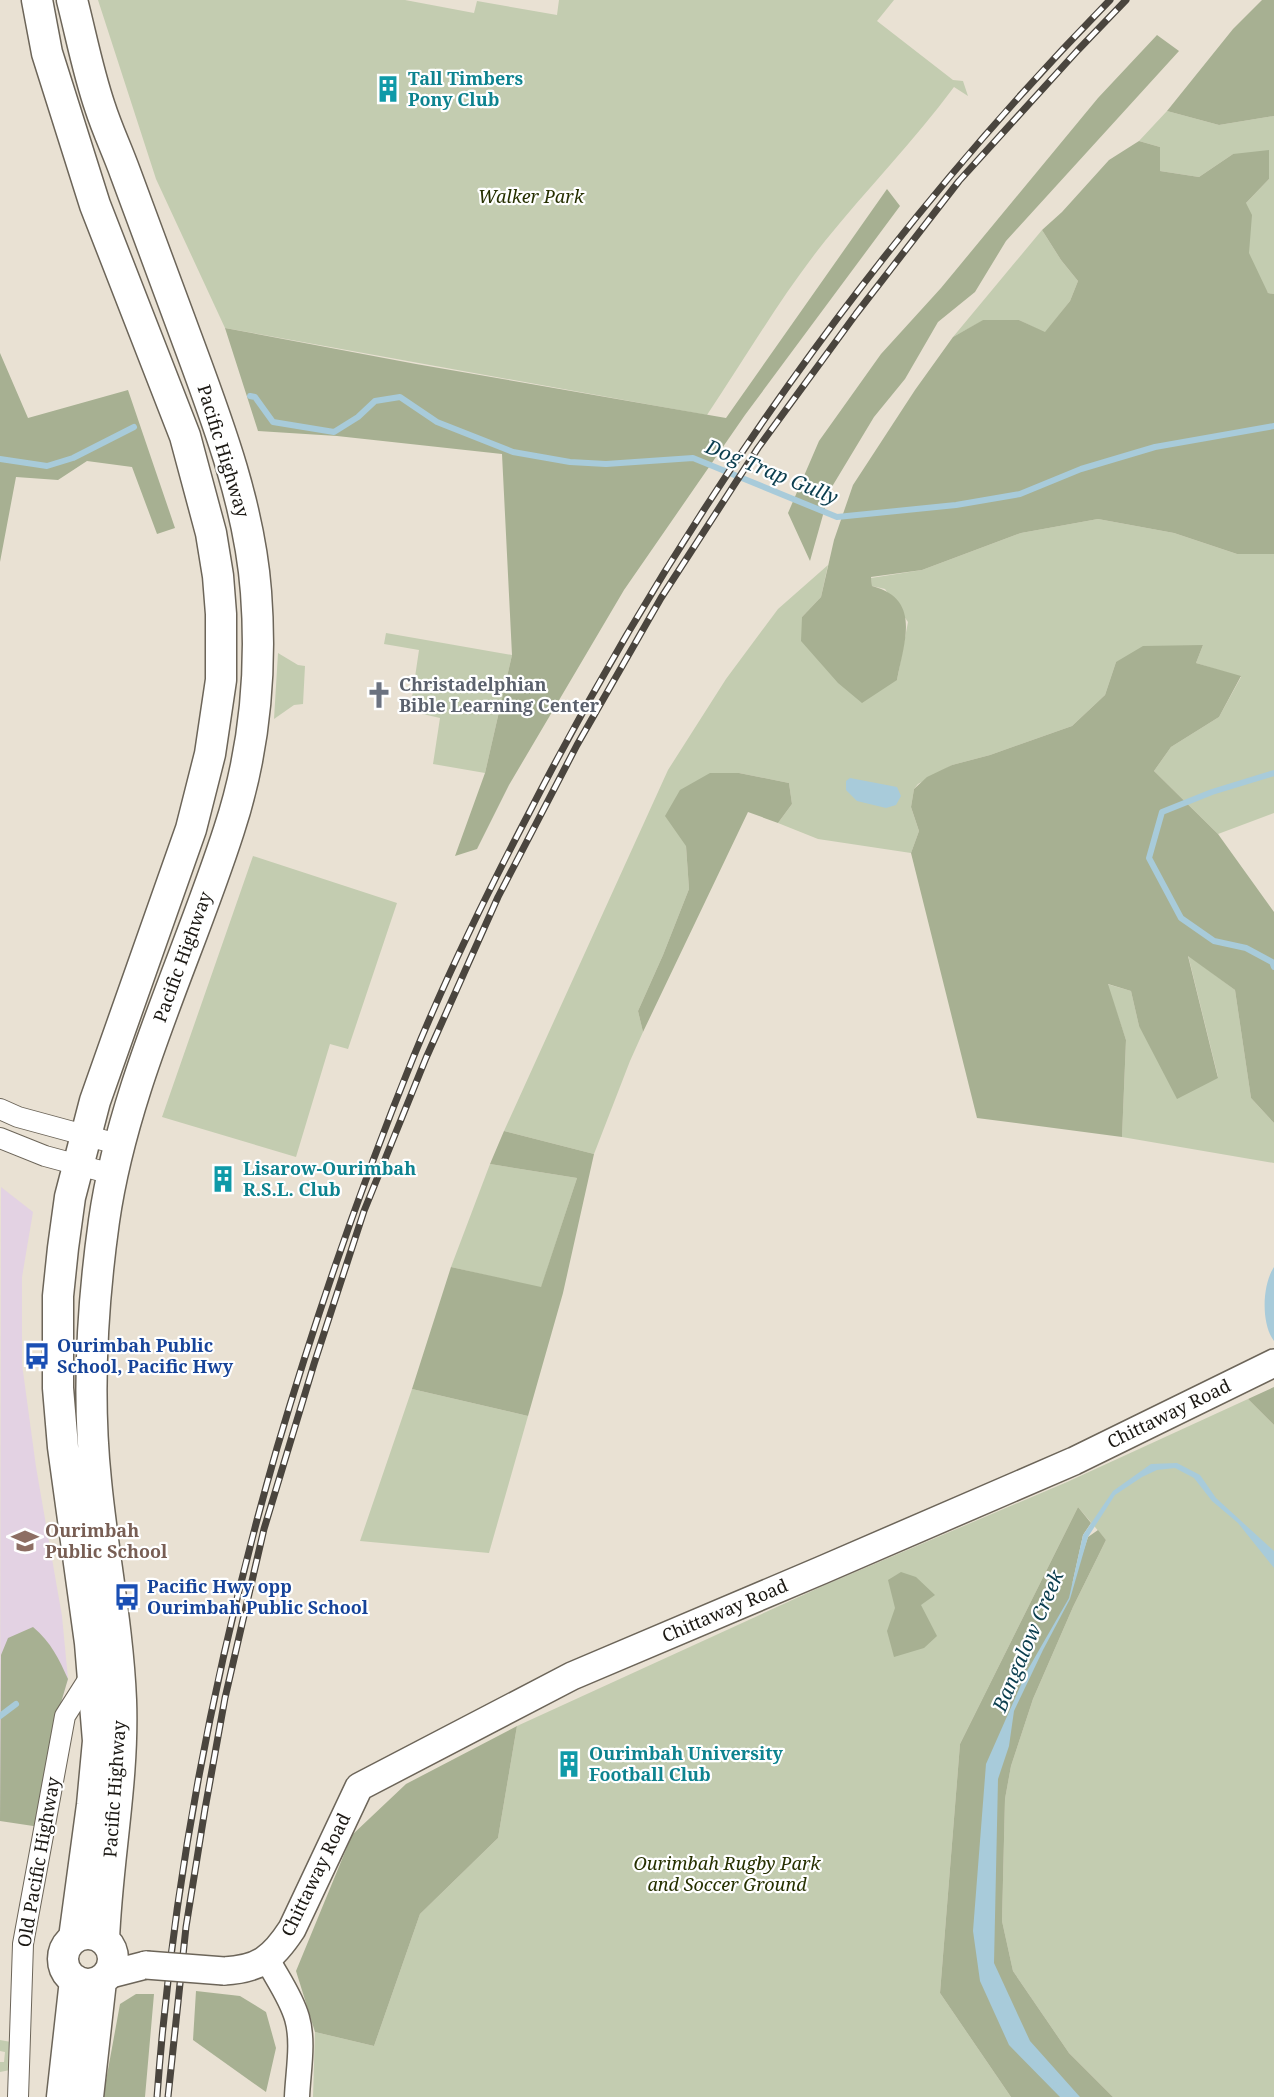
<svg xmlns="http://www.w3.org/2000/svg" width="1274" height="2097" viewBox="0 0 1274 2097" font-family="'Noto Serif',serif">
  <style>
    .education { fill: #e3d2e3 }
    .green { fill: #c3ccb0 }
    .forest { fill: #a7b092 }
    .water { fill: #a8cbda }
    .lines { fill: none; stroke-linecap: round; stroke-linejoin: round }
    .stream { stroke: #a8cbda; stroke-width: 6 }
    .minor-casing { stroke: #6c6559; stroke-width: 22 }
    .tertiary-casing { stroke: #6c6559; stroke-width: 27 }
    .secondary-casing { stroke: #6c6559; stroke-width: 30 }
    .primary-casing { stroke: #6c6559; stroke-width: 33 }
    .minor { stroke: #fff; stroke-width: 20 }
    .tertiary { stroke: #fff; stroke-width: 24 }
    .secondary { stroke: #fff; stroke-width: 27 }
    .primary { stroke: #fff; stroke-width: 30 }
    .rail-casing { stroke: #4a453e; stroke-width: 7 }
    .rail { stroke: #fff; stroke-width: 4.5; stroke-dasharray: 14; stroke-linecap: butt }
    .secondary-bridge-casing { stroke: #6c6559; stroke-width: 30; stroke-linecap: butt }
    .secondary-bridge { stroke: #fff; stroke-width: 27 }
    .labels { text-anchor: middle; stroke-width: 4.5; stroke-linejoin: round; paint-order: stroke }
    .culture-label { font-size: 18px; font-weight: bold; fill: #0d838f; stroke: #fff; text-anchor: start }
    .park-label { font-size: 18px; font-style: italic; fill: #263000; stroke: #fff }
    .street-label { font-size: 18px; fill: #1b1813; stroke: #fff }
    .worship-label { font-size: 18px; font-weight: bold; fill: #5b616d; stroke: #fff; text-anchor: start }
    .transit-label { font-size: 18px; font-weight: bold; fill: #164399; stroke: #fff; text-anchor: start }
    .education-label { font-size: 18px; font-weight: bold; fill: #785e54; stroke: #fff; text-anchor: start }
    .water-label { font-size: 20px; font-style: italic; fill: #0b3e4f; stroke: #fff }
  </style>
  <rect width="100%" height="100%" fill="#e9e1d3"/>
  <!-- education -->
  <path class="education" d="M1,1187L33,1212L22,1277V1364L36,1467L62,1616L68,1679L57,1716L0,1821Z"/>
  <!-- green -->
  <path class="green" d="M98,0H405L474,13L477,1L557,15L559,0H894L877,21L953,80L963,81L968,96L954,87C914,141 867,189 825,241C781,296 746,357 707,415L225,328L156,179Z
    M1167,111L1219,125L1274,116V294L1268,293L1244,257L1246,203L1269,179L1233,154L1199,177L1160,171V147L1139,141Z
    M1042,230L1061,260L1078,281L1070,301L1045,333L1019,320H984L953,337Z
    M1098,519L1174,533L1237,554H1274V813L1218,834L1154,771L1171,747L1219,717L1241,677L1196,663L1203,645L1116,662L1105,695L1072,726L990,755L952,765L918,784L914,789L911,807L919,831L911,853L818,839L778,823L792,804L789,783L739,773L686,846L689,889L663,955L638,1011L643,1032L630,1061L594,1154L504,1131L668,770L726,679L778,609L828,565L821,597L802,617L897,680L908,622L885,589L872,586L871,578L922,570L1021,533Z
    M386,633L512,655L485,773L433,764L440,718L410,711L419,650L384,644Z
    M278,653L298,665L305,666L303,704L294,705L274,719Z
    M253,856L397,903L348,1049L330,1044L296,1157L162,1117Z
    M1188,955L1235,990L1251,1098L1274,1123V1163L1122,1137L1126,1040L1107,984L1131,991L1139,1026L1218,1077Z
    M490,1164L577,1178L541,1288L451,1267Z
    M412,1389L528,1416L489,1553L360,1541Z
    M1248,1399L1274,1425V2097H1113L1069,2053L1013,1971L1002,1921L1005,1799L1011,1766L1033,1699L1073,1607L1106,1540L1078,1507L960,1744L940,1993L1011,2097H313L315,2032L374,2046L420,1914L498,1838L517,1726L825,1585L1067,1482Z
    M0,2040L11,2042L10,2070L0,2072V2062H4L5,2052L0,2051Z"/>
  <!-- forest -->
  <path class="forest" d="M1262,0H1274V116L1219,125L1167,111L1233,29Z
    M1157,35L1179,51L1006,241L975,292L938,322L905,379L874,417L830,490L810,561L788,513L819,441L881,354L941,288L1098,98Z
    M1139,141L1160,147V171L1199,177L1233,154L1269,150V179L1246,203L1252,215L1249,253L1268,293L1274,294V554H1237L1174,533L1098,519L1021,533L922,570L871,577L872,586C922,599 904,642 897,680L862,703L838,683L801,641L802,617L821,597L834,540L853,485L915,390L953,337L983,320H1019L1045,332L1070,301L1078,281L1061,260L1042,230L1062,212L1109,160Z
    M887,189L900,206L745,415L624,590L509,785L477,849L455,856L485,773L512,655L502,454L337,436L258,431L225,328L416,364L726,418Z
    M0,353L28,418L128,390L175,528L157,534L132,467L87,461L58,480L16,477L0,562Z
    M1203,645L1196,663L1241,676L1219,717L1171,747L1154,771L1218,834L1274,912V1123L1251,1098L1235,990L1188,956L1218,1078L1177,1099L1139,1026L1131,991L1108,984L1126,1040L1122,1137L977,1118L911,853L919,831L911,807L914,789L927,777L952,765L990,755L1072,726L1105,695L1116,662L1143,646Z
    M710,773H739L789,783L792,804L778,823L748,812L643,1032L638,1011L663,955L689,889L686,846L665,816L680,790Z
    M504,1131L594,1154L563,1293L528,1416L412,1389L451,1267L541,1287L577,1178L490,1164Z
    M1274,1387V1425L1248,1399Z
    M1078,1507L1091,1523L1083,1535L1072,1585L1088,1537L1098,1530L1106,1540L1073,1607L1033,1699L1011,1766L1005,1799L1002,1921L1013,1971L1069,2053L1113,2097H1011L940,1993L960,1744Z
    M901,1572L916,1577L935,1595L921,1605L937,1636L924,1648L894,1657L887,1631L895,1608L888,1580Z
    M33,1627C51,1642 59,1659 68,1679L57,1716L40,1827L0,1821L1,1655L8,1638Z
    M517,1726L498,1838L420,1914L374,2046L315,2032L296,1971L352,1835L406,1784Z
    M196,1991L240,1996L266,2012L276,2048L266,2092L193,2040Z
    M136,1994H154L145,2097H103L120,2004Z"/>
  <!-- water -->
  <path class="water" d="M850,778L897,787L901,796L896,805L886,808L857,801L846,790V781Z
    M1274,1267V1341C1261,1324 1262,1285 1274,1267Z
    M1177,1463L1200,1475L1216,1498L1274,1551V1568L1238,1523L1212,1501L1194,1478L1175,1468L1157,1470L1142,1477L1115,1495L1088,1537L1070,1599L1043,1650L1014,1711L1009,1746L998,1779L994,1963L1030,2041L1080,2097H1060L1009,2045L980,1981L973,1931L986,1764L1027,1671L1069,1598L1083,1535L1113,1491L1151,1464Z"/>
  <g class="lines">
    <!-- stream -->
    <path class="stream" d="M250,396L255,397L273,422L334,432L358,417L375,401L400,397L437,422L513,452L570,462L606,464L693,458L837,517L956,505L1020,494L1081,469L1155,447L1274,426
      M0,459L47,466L73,458L134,427
      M1274,773L1212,792L1162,812L1149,858L1181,918L1214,941L1246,948L1272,962L1274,967
      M0,1716L16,1704
      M1056,2086L1065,2097"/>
    <defs>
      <path id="minor" d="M0,1109L18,1117L121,1145
        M0,1138L45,1156L112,1174
        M18,2097L23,1944L65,1716L93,1672"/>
      <path id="tertiary" d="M267,1959C277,1978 291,1997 297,2018C304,2042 298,2072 297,2097"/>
      <path id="secondary" d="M224,1971C260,1969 273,1958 292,1929L359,1787L572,1676L822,1570L1074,1461L1274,1363
        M107,1975L146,1965"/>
      <path id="primary" d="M37,0L47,53L95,205L185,436L211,533L218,576L221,614V680L210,754L191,829L95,1101L70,1197L63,1248L58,1296V1388L63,1447L90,1643L98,1741L92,1805L74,1938
        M72,0C81,35 88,72 100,107C107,129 117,150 125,172C144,222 162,273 181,323C213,410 249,499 256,592C262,672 254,754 229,830C188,958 123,1087 104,1221C92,1307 87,1395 96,1481C103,1554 118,1627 121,1700C124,1781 107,1860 104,1940
        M63 1959a25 25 0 1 1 50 0a25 25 0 1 1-50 0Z
        M62,2097L75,1980
        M88,2097L101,1981"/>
    </defs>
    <!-- minor casing -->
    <use href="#minor" class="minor-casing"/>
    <!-- tertiary casing -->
    <use href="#tertiary" class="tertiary-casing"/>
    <!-- secondary casing -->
    <use href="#secondary" class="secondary-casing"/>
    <!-- primary casing -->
    <use href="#primary" class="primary-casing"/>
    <!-- minor -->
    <use href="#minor" class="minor"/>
    <!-- tertiary -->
    <use href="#tertiary" class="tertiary"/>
    <!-- secondary -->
    <use href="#secondary" class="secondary"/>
    <!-- primary -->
    <use href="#primary" class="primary"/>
    <defs>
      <path id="rail" d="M157,2097C173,1877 216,1660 277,1448C316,1316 361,1186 413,1058C447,975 487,893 529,813C681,516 876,239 1110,0
        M168,2097L186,1927L205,1809L225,1698L264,1529L314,1364L364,1211L426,1058L498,897L577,745L661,598L758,448L856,314L959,181L1078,50L1126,0"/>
    </defs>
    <!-- rail casing -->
    <use href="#rail" class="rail-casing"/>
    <!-- rail -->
    <use href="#rail" class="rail"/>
    <defs>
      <path id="secondary-bridge" d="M146,1965L224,1971"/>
    </defs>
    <!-- secondary-bridge casing -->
    <use href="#secondary-bridge" class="secondary-bridge-casing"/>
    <!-- secondary-bridge -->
    <use href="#secondary-bridge" class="secondary-bridge"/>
  </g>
  <!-- icons -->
  <defs>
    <symbol id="building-bare" viewBox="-9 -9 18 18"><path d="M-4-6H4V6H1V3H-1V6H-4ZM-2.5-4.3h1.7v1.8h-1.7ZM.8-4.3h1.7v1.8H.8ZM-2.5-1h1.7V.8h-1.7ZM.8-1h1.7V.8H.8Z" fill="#0f9aa8" stroke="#fff" stroke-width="2.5" paint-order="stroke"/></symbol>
    <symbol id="church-bare" viewBox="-9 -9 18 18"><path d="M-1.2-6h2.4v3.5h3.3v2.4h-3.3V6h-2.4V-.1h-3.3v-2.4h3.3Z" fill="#6b7280" stroke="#fff" stroke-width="2.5" paint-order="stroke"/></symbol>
    <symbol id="bus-bare" viewBox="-9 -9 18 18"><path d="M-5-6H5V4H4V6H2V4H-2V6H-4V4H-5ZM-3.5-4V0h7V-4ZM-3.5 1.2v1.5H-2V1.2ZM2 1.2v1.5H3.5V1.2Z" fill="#1a4fb4" stroke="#fff" stroke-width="2.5" paint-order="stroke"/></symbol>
    <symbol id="school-bare" viewBox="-9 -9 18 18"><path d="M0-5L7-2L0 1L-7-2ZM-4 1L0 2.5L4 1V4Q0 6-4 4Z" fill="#8d6e63" stroke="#fff" stroke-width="2.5" paint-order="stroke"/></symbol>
  </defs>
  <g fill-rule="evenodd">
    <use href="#building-bare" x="369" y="70" width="38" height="38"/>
    <use href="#church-bare" x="360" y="676" width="38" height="38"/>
    <use href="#building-bare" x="204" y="1160" width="38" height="38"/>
    <use href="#bus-bare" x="18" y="1337" width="38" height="38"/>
    <use href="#school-bare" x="6" y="1522" width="38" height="38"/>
    <use href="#bus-bare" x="108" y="1578" width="38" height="38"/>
    <use href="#building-bare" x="550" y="1745" width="38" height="38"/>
  </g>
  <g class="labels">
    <!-- culture labels -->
    <g class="culture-label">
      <text x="408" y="85">Tall Timbers<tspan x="408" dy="21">Pony Club</tspan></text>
      <text x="243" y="1175">Lisarow-Ourimbah<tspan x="243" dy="21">R.S.L. Club</tspan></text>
      <text x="589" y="1760">Ourimbah University<tspan x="589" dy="21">Football Club</tspan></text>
    </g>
    <!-- park labels -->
    <g class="park-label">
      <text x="531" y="203">Walker Park</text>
      <text x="727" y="1870">Ourimbah Rugby Park<tspan x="727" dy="21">and Soccer Ground</tspan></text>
    </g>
    <!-- street labels -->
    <g class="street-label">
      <text transform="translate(223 451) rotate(73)" y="6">Pacific Highway</text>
      <text transform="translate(183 957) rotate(-70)" y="6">Pacific Highway</text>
      <text transform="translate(1169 1414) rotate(-26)" y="6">Chittaway Road</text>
      <text transform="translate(725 1611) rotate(-23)" y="6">Chittaway Road</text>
      <text transform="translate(115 1789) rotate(-86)" y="6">Pacific Highway</text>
      <text transform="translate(39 1862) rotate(-80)" y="6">Old Pacific Highway</text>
      <text transform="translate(316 1875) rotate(-64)" y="6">Chittaway Road</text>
    </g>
    <!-- worship labels -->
    <g class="worship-label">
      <text x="399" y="691">Christadelphian<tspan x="399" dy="21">Bible Learning Center</tspan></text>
    </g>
    <!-- transit labels -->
    <g class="transit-label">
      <text x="57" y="1352">Ourimbah Public<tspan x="57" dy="21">School, Pacific Hwy</tspan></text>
      <text x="147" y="1593">Pacific Hwy opp<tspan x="147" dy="21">Ourimbah Public School</tspan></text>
    </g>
    <!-- education labels -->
    <g class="education-label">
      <text x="45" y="1537">Ourimbah<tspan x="45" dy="21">Public School</tspan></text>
    </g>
    <!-- water labels -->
    <g class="water-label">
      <text transform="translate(772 472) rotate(22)" y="7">Dog Trap Gully</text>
      <text transform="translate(1028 1641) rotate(-67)" y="7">Bangalow Creek</text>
    </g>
  </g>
</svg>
